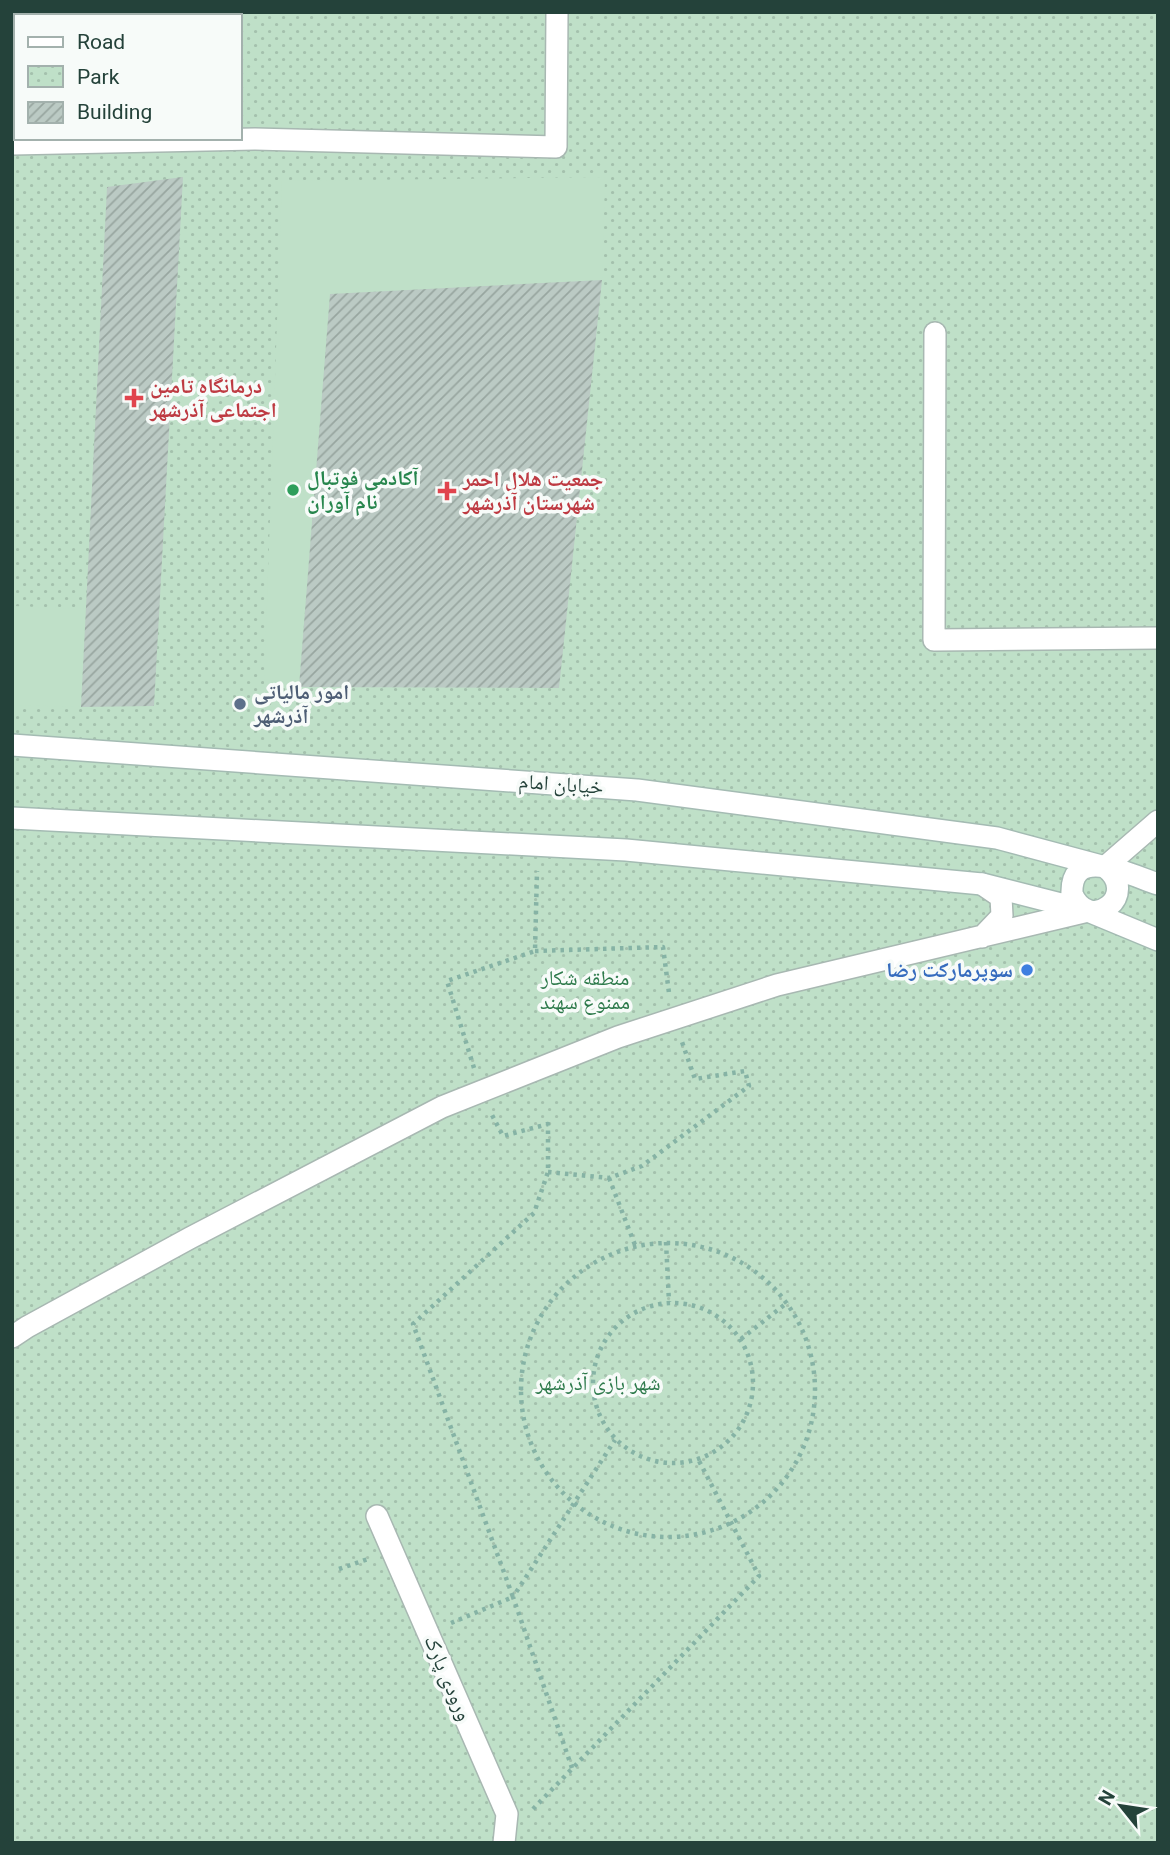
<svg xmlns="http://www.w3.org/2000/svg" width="1170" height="1855" viewBox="0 0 1170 1855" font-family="Roboto,'Noto Naskh Arabic',sans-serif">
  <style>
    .park { fill: url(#park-dots); fill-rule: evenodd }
    .pitch { fill: #bfe0c8 }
    .building { fill: url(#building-hatch) }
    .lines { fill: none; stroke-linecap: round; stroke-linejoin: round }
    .street-casing { stroke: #a8b8b2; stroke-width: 24 }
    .secondary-casing { stroke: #a4bbb3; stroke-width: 24 }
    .path { stroke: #86b3a5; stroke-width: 4.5; stroke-dasharray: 3.5 5; stroke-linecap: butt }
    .street { stroke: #fff; stroke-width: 21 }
    .secondary { stroke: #fff; stroke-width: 21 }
    .health-dot { fill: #e0444e; stroke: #f7fbf9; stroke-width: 2.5 }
    .leisure-dot { fill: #2e9e5b; stroke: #f7fbf9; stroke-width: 2.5 }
    .service-dot { fill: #5c6f8a; stroke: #f7fbf9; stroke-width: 2.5 }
    .shop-dot { fill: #3f7fe0; stroke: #f7fbf9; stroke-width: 2.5 }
    .labels { text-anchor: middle; stroke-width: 7; stroke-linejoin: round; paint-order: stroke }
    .health-label { font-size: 21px; font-weight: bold; fill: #be3a42; stroke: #f7fbf9; text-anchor: start }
    .leisure-label { font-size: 21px; font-weight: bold; fill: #27864d; stroke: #f7fbf9; text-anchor: start }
    .service-label { font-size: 21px; font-weight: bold; fill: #4e5e75; stroke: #f7fbf9; text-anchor: start }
    .street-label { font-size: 21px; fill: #24423a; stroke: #f7fbf9 }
    .shop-label { font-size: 21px; font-weight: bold; fill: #366cbe; stroke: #f7fbf9; text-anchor: end }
    .park-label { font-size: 21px; fill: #2d7a4b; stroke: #f7fbf9 }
  </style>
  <defs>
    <pattern id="park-dots" width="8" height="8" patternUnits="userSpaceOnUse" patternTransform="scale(1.75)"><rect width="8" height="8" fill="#bfe0c8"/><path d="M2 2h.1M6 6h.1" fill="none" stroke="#a4c1ad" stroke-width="1.8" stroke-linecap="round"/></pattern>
    <pattern id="building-hatch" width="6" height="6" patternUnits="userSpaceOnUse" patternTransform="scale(1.75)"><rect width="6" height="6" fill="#bbcac4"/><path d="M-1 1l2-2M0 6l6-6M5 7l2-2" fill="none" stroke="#98a6a0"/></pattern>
  </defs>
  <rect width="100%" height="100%" fill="#e6efeb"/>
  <!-- park -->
  <path class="park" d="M12,12H1158V1843H12ZM16,16H240V138H16Z"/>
  <!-- pitch -->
  <path class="pitch" d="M605,177L602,280L330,294L299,687H264L282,181Z
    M12,606L87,609L81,707L12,705Z"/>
  <!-- building -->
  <path class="building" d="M183,177L154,706L81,707L107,187Z
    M602,280L559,688L299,687L330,294Z"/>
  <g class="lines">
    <defs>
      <path id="street" d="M12,144L255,139L556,147L557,12
        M935,333L934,640L1158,638
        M1105,867L1158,821
        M982,937L1002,916L1001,897L982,884
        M12,1337L27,1327L190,1238L442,1107L618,1037L777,985L1088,911
        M377,1516L507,1814L504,1843"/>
      <path id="secondary" d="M12,745L637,790L997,838L1105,867C1141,894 1090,935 1072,894C1070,843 1132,876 1158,884
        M12,818L626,850L982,884L1088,911L1158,940"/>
    </defs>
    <!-- street casing -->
    <use href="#street" class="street-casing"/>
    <!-- secondary casing -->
    <use href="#secondary" class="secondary-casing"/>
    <!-- path -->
    <path class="path" d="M535,951L663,947L669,993
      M474,1068L447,981L535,951L537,871
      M548,1172L609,1178L642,1166L749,1086L745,1071L695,1079L682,1042
      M609,1178L635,1245
      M666,1242L669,1302
      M521 1390a147 147 0 1 1 294 0a147 147 0 1 1-294 0Z
      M593 1383a80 80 0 1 1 160 0a80 80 0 1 1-160 0Z
      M741,1339L788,1302
      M339,1569L368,1559
      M451,1623L513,1597L413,1324L534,1213L548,1172V1124L503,1136L492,1115
      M572,1768L513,1597L615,1440
      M533,1809L759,1576L698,1459"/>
    <!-- street -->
    <use href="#street" class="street"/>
    <!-- secondary -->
    <use href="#secondary" class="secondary"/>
  </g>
  <!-- markers -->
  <g class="health-dot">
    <path d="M130.5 387.5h7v7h7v7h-7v7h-7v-7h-7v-7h7z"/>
    <path d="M443.5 480.5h7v7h7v7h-7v7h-7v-7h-7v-7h7z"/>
  </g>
  <circle class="leisure-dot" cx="293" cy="490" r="7"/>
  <circle class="service-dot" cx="240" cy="704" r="7"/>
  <circle class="shop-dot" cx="1027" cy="970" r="7"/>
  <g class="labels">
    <!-- health labels -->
    <g class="health-label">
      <text x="150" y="393">درمانگاه تامین<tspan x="150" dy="24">اجتماعی آذرشهر</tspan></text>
      <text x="463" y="486">جمعیت هلال احمر<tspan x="463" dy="24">شهرستان آذرشهر</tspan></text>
    </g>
    <!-- leisure labels -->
    <g class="leisure-label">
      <text x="307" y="485">آکادمی فوتبال<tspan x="307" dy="24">نام آوران</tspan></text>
    </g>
    <!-- service labels -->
    <g class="service-label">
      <text x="254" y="699">امور مالیاتی<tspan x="254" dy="24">آذرشهر</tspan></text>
    </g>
    <!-- street labels -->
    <g class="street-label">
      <text transform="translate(561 784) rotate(4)" y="7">خیابان امام</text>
      <text transform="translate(448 1678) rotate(67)" y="7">ورودی پارک</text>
    </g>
    <!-- shop labels -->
    <g class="shop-label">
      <text x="1013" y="977">سوپرمارکت رضا</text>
    </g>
    <!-- park labels -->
    <g class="park-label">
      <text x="585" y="985">منطقه شکار<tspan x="585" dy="24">ممنوع سهند</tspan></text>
      <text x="598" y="1390">شهر بازی آذرشهر</text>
    </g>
  </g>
  <!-- border -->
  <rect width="1170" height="1855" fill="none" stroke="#24423a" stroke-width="28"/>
  <!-- legend -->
  <rect x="14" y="14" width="228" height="126" fill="#f7fbf9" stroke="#a3b1ad" stroke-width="2"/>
  <rect x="28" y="37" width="35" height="10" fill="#ffffff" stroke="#a3b1ad" stroke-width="2"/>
  <text x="77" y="49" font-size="21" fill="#24423a">Road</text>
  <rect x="28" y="66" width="35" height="21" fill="url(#park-dots)" stroke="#a3b1ad" stroke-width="2"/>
  <text x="77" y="84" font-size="21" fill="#24423a">Park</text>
  <rect x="28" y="102" width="35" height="21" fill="url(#building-hatch)" stroke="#a3b1ad" stroke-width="2"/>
  <text x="77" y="119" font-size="21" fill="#24423a">Building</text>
  <!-- north arrow -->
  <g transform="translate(1121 1806) rotate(300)" stroke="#f7fbf9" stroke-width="5" paint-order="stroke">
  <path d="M0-5L12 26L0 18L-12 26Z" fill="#24423a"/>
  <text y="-10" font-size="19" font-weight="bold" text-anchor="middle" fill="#24423a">N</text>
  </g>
</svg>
